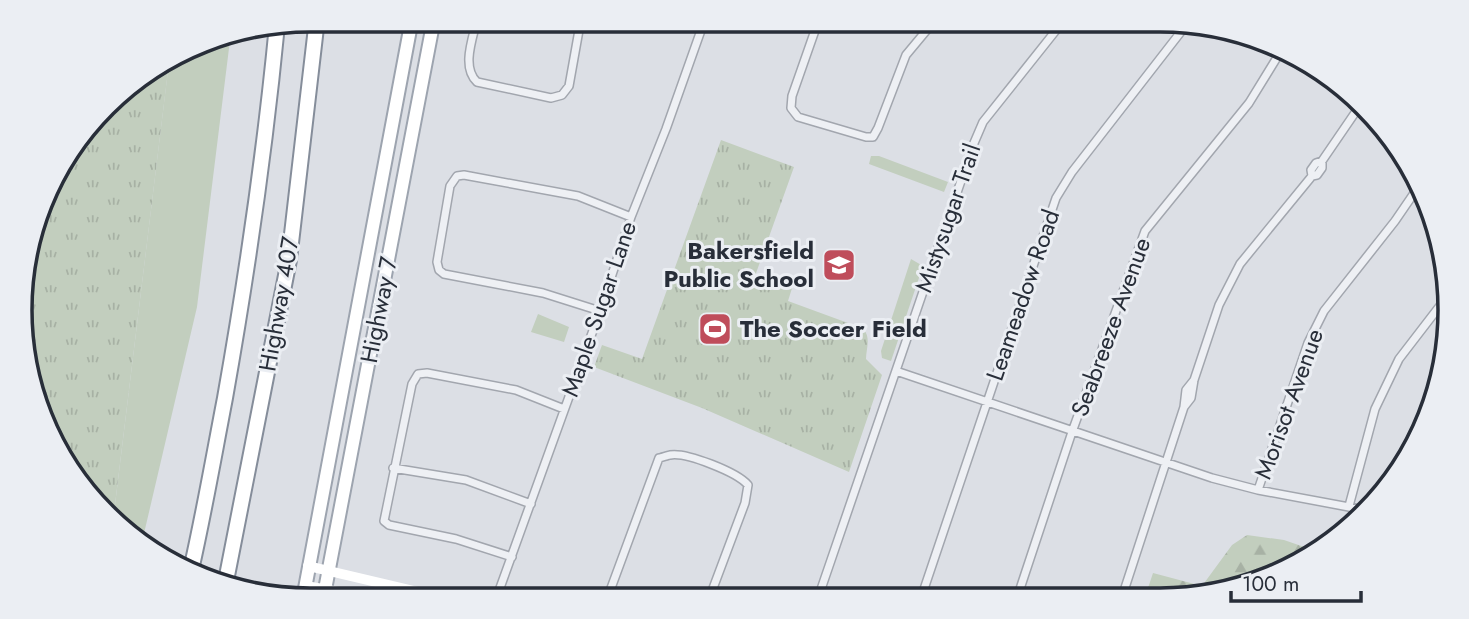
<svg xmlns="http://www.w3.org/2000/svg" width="1469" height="619" viewBox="0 0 1469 619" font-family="Jost,sans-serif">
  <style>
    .green { fill: #c2cebe }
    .forest { fill: url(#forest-firs) }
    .park { fill: url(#park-tufts) }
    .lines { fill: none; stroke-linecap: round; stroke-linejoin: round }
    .street-casing { stroke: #a2a6ae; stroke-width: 10 }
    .primary-casing { stroke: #9da4af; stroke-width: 16 }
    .highway-casing { stroke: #858d9a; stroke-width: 18 }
    .street { stroke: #eef0f4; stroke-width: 7 }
    .secondary { stroke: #fff; stroke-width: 10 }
    .primary { stroke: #fff; stroke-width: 12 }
    .highway { stroke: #fff; stroke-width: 14 }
    .labels { text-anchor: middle; stroke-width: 6; stroke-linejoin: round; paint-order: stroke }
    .street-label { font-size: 24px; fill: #282e39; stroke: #ebeef3 }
    .poi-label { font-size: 24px; font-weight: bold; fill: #282e39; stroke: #ebeef3; text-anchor: end }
    .rim { fill: none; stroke: #282e39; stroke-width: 3.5 }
  </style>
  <defs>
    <pattern id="forest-firs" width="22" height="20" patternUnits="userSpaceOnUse" patternTransform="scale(1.75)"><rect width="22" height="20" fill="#c2cebe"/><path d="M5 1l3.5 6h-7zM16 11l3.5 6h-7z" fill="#a7b1a4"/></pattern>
    <pattern id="park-tufts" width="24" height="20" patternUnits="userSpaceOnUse" patternTransform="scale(1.75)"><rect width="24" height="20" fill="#c2cebe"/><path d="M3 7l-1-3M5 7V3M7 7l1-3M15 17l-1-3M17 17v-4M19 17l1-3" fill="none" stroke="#a7b1a4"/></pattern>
  </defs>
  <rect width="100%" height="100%" fill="#dcdfe5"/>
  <!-- green -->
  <path class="green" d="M231,32L197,307L142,542L118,528L113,521L169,62L216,35Z
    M871,156H879L948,182L944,192L869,164Z
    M911,259L923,266L891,361L882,358L881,351Z
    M538,314L569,327L564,342L531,332Z"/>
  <!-- forest -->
  <path class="forest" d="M1247,535L1284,540L1316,551L1271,577L1198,597H1145L1153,573L1202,586L1232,545Z"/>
  <!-- park -->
  <path class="park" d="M169,62L167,79L113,521L58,454L22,348L25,253L58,165L118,91Z
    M721,140L794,167L755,276L767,281L769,277L790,283L793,285L788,301L848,323L846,330L861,335L864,330C871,338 866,349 866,359L882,375L849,472L702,408L594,367L602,345L642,359Z"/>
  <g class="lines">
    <defs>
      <path id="street" d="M477,19C473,38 461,67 477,82L551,98L562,95L569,86L581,19
        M819,19L792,96L791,108L798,117L866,137H873L878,128L906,55L936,19
        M1312,176L1311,170L1316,163L1322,161
        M600,311L543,293L444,274L439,270L437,262L450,186L457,176L464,175L578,196L631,217
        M896,371L1212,478L1258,490L1365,510
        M1184,407L1186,390L1194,380
        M393,468L466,480L531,504
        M1258,490L1308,343L1324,311L1395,221L1421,183
        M1349,506L1375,409L1399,359L1449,294
        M512,557L456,539L389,525L384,521L412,384L418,374L427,373L516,390L564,409
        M1122,597L1184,407L1191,398L1194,380L1219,305L1240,264L1312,176L1317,175L1322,168V161L1361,104
        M818,598L974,143L983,122L1065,19
        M921,598L1056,198L1072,172L1187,24
        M1017,598L1072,432L1145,231L1249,103L1281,51
        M496,599L600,311L631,217L666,129L705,19
        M607,599L659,458C660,458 669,455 670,455C686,452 737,472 748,485L745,503L709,599"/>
      <path id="primary" d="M303,599L412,19
        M323,600L434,19"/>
      <path id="highway" d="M191,570C204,513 214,455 225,398C247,274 265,150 277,25
        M225,586L289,260L317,19"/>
    </defs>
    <!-- street casing -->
    <use href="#street" class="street-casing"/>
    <!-- primary casing -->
    <use href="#primary" class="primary-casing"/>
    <!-- highway casing -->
    <use href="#highway" class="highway-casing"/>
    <!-- street -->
    <use href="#street" class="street"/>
    <!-- secondary -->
    <path class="secondary" d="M308,566L448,599
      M306,586L383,600"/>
    <!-- primary -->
    <use href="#primary" class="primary"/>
    <!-- highway -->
    <use href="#highway" class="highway"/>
  </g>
  <!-- icons -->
  <defs>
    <symbol id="school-square" viewBox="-11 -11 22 22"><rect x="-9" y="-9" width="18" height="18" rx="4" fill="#bf4d5b" stroke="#ebeef3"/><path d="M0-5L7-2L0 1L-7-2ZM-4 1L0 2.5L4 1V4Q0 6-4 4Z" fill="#fff"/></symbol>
    <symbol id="stadium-square" viewBox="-11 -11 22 22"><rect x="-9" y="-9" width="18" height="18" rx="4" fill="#bf4d5b" stroke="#ebeef3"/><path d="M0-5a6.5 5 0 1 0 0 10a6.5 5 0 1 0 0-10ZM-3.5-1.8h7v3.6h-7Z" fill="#fff"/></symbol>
  </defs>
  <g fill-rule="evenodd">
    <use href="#school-square" x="820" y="246" width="38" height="38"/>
    <use href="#stadium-square" x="696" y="310" width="38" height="38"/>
  </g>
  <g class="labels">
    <!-- street labels -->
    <g class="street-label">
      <text transform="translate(948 218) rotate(-71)" y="8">Mistysugar Trail</text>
      <text transform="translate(1023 295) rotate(-71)" y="8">Leameadow Road</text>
      <text transform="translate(279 304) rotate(-80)" y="8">Highway 407</text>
      <text transform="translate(599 309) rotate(-71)" y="8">Maple Sugar Lane</text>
      <text transform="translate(379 310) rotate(-79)" y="8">Highway 7</text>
      <text transform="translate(1111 327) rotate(-70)" y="8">Seabreeze Avenue</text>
      <text transform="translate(1289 404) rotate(-70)" y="8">Morisot Avenue</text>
    </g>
    <!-- poi labels -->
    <g class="poi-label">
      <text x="814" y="259">Bakersfield<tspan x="814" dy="28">Public School</tspan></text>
      <text x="740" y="337" text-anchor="start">The Soccer Field</text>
    </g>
  </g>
  <!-- crop -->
  <path d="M0 0H1469V619H0ZM310 32H1160A278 278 0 0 1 1438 310V310A278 278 0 0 1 1160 588H310A278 278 0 0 1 32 310V310A278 278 0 0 1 310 32Z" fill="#ebeef3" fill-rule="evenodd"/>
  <path class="rim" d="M310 32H1160A278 278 0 0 1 1438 310V310A278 278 0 0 1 1160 588H310A278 278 0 0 1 32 310V310A278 278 0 0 1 310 32Z"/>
  <!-- scale -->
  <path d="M1231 591v10h130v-10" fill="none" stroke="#282e39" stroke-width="3.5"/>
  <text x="1242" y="591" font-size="21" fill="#282e39" stroke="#ebeef3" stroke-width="5" paint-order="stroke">100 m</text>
</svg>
